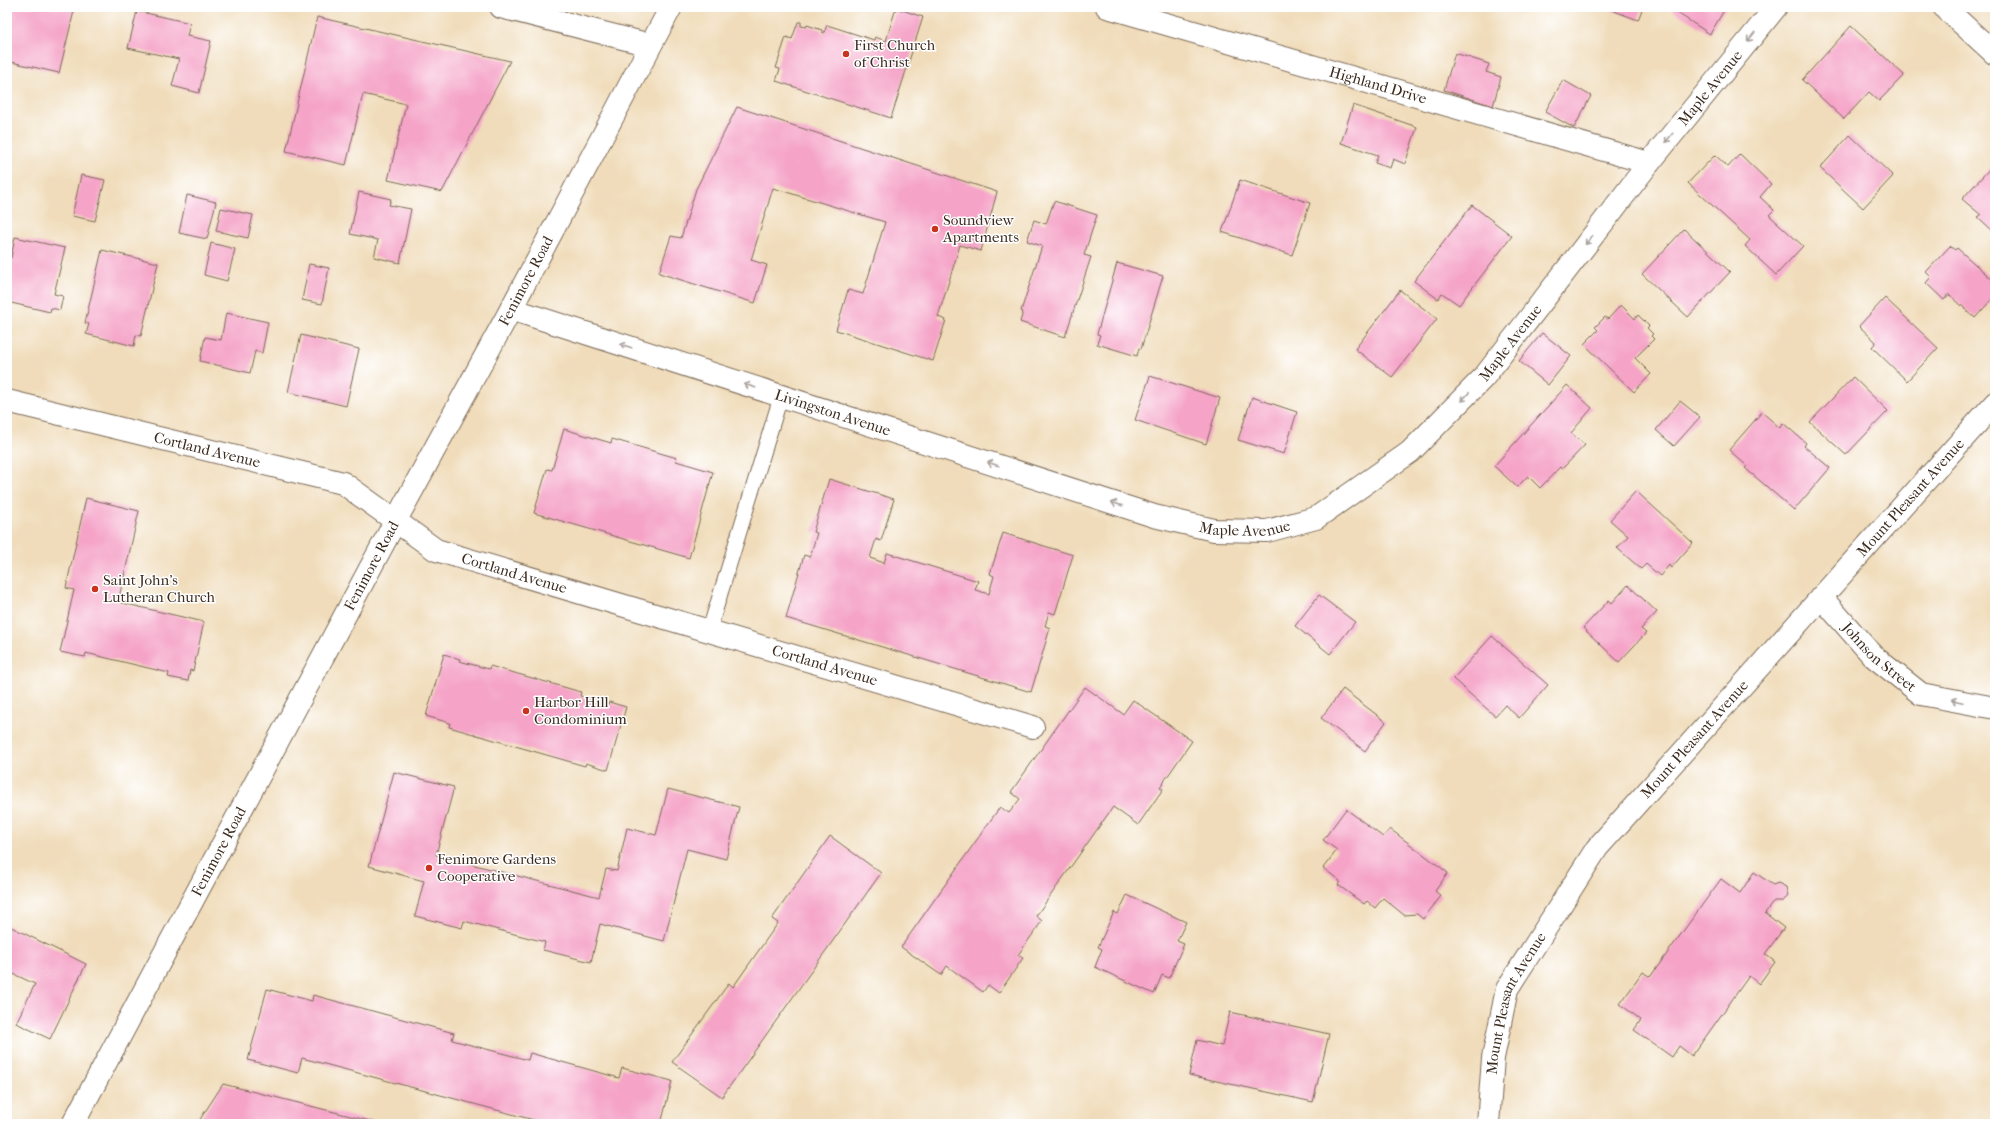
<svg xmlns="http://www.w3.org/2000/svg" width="2002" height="1131" viewBox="0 0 2002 1131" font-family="'IM FELL French Canon',serif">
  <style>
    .building { fill: #f5a4c8 }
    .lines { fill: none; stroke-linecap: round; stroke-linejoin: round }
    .service-casing { stroke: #7a6855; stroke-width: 16 }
    .minor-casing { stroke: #7a6855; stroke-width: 24 }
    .tertiary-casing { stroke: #7a6855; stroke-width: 24 }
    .service { stroke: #fff; stroke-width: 14 }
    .minor { stroke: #fff; stroke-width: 22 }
    .tertiary { stroke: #fff; stroke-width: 22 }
    .oneway { stroke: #a79f9a }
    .poi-dot { fill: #c8321e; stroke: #fff; stroke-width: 1.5 }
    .labels { text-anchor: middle; stroke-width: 3; stroke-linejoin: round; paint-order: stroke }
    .poi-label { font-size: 15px; fill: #3b2a1e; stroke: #fff; text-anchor: start }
    .street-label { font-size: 15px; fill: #3b2a1e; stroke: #fff }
  </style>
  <rect width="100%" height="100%" fill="#fff"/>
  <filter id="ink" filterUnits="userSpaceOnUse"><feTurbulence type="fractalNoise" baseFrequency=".025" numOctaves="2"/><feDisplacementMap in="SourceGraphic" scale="8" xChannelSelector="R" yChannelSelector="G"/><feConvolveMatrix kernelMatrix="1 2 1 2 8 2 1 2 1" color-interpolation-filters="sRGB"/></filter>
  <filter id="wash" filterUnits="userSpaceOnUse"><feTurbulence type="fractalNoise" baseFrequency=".012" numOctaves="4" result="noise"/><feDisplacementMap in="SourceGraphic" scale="16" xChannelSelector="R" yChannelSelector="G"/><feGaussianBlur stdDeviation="0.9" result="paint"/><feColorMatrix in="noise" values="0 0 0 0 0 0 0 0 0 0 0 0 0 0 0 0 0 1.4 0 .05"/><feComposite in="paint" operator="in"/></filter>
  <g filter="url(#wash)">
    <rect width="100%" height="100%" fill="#f0dcba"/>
    <g id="blocks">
      <!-- building -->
      <path class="building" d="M7,7H75L59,73L7,61Z
        M1609,7H1643L1638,20L1609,9Z
        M1668,7H1726L1710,34Z
        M896,8L923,17L891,118L776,81L780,69L776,68L786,37L792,39L798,22H801V26L806,27L807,25L822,30V32L824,33L827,25L874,40L875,37L886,41Z
        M137,11L190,23L187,36L211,41L199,93L172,86L179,59L128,48Z
        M317,17L510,61L442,192L388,180L406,104L363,94L346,165L286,151Z
        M1851,26L1904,75L1879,101L1869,92L1844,119L1802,80Z
        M1455,53L1489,64L1486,72L1501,77L1493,106L1444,90Z
        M1563,80L1591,96L1574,128L1545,112Z
        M1353,105L1417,127L1405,164L1393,159L1390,168L1375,163L1378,155L1341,143Z
        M737,107L997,192L981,251L960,245L938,317L946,320L933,361L836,330L848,290L863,294L885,222L773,188L751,260L767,265L755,303L659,273L671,236L681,238L696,189Z
        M1850,135L1893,176L1863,208L1820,168Z
        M1740,154L1771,184L1760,197L1774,210L1769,215L1803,246L1776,275L1745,246L1750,240L1688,183L1715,155L1728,167Z
        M1992,166L1995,168V233L1978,217L1981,215L1962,199Z
        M81,175L105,180L95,221L72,216Z
        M1240,180L1310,203L1292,255L1222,232Z
        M359,192L391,199L389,205L411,209L400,263L374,257L378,240L350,234Z
        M187,195L216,202L207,239L179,233Z
        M1054,201L1097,215L1084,255L1091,257L1065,337L1020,322L1023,312L1021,311L1042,246L1027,241L1034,220L1046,224Z
        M1472,205L1512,236L1459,305L1442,293L1438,299L1414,281Z
        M221,208L253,215L248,238L216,231Z
        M1684,229L1730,272L1688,317L1642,274Z
        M15,237L65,248L54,294L63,296L60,310L51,308L50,312L7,302V257L11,258Z
        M211,243L235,249L227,281L204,275Z
        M1950,246L1955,250L1957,248L1995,282V299L1993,298L1975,318L1949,294L1944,300L1926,283L1931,277L1926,272Z
        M102,250L158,263L141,336L136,335L134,346L86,334L89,324L85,323Z
        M1117,263L1163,276L1141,349L1139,348L1137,356L1097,344L1100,335L1097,334Z
        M309,264L329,268L322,304L302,300Z
        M1400,290L1437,319L1392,377L1355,349Z
        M1885,298L1938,348L1907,381L1872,347L1876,342L1859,326Z
        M1621,305L1635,319L1638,315L1649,326L1647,328L1653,334L1651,336L1654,339L1635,358L1651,374L1634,392L1584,344L1598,330L1595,327L1605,317L1608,319Z
        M226,313L268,322L262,353L255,351L250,373L200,361L205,337L221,340Z
        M1542,333L1571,356L1548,385L1519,361Z
        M301,335L359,349L346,406L288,392Z
        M1150,376L1220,398L1206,444L1135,420Z
        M1853,377L1888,411L1846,455L1810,422Z
        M1567,385L1592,408L1571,433L1585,445L1562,469L1560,467L1540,488L1528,476L1517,487L1494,466Z
        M1252,397L1297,412L1284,454L1238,440Z
        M1680,401L1700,417L1674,446L1656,430Z
        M1762,412L1780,428L1783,423L1806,443L1804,446L1830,468L1794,510L1745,468L1747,466L1729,450Z
        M564,429L611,443L612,439L677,458L676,461L713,472L689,558L534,513L547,469L552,470Z
        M829,479L894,499L881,541L876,539L870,558L884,563L887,553L978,581L975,590L989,594L994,576L990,574L1003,533L1073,555L1055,614L1049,612L1045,626L1050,628L1031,692L786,618L804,555L810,557L817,533L813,532Z
        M1636,491L1693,543L1671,568L1669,565L1660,576L1646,564L1641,569L1617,548L1628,536L1610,520Z
        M86,498L139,511L118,602L204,622L193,671L190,670L188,681L168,677L169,673L86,653L85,657L60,652L74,590L66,588Z
        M1628,585L1657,612L1641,629L1646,633L1619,662L1583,628L1609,600L1612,603Z
        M1319,595L1355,622L1330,654L1295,626Z
        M1492,636L1548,685L1519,718L1505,705L1495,716L1453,679Z
        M444,654L460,659L459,661L489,669L490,666L581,692L580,696L608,704L609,702L626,707L608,770L586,763L585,766L449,727L450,723L426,716Z
        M1085,687L1123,714L1133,700L1192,741L1160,787L1163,789L1138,825L1113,807L1036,916L1042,921L1018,955L1023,958L999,993L988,985L983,992L947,966L941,975L901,947L1000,807L1009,813L1020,799L1011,792Z
        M1343,689L1386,722L1365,751L1321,718Z
        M394,772L454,787L436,855L599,897L606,869L617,871L627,828L656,835L668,789L739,807L726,859L687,849L664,941L600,924L591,962L543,950L545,942L464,921L462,928L415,916L424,881L369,866Z
        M1346,809L1383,837L1390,829L1448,873L1435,891L1441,896L1423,919L1417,914L1404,915L1383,898L1375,908L1367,901L1364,904L1338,885L1340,881L1323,868L1337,850L1323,840Z
        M830,836L881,873L722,1097L672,1062L729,983L733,987L778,923L772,919Z
        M1754,872L1773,885L1778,883L1786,887L1788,896L1783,901H1774L1765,913L1784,928L1765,954L1775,962L1759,984L1749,976L1692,1056L1679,1046L1672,1057L1634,1030L1641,1020L1620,1004L1643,972L1650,977L1721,879L1740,893Z
        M1127,895L1186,922L1177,941L1184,944L1169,978L1162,975L1154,994L1095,967L1102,949L1098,947L1114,912L1118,914Z
        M7,925L86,964L50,1039L16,1023L35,984L7,971Z
        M267,989L312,1001L313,995L454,1033L452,1040L528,1060L530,1053L619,1078L622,1068L672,1081L661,1124H549L302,1058L298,1073L248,1060Z
        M1230,1012L1329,1034L1313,1102L1189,1075L1197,1040L1222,1046Z
        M223,1084L378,1123L377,1124H197Z"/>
    </g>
  </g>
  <g filter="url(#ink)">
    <use href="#blocks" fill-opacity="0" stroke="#7a6855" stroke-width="1"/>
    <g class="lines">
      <defs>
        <path id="service" d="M709,631L781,396"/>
        <g id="minor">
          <path d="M501,7L650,45"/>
          <path id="s1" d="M1107,7L1649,163"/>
          <path d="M1944,7L1995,54"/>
          <path id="s2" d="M511,309L1154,516L1214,530L1267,531L1316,518L1410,452L1484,377L1649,163L1776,7"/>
          <path id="s3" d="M7,401L343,483L436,550L1033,727"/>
          <path id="s4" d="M1821,597L1873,656L1921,694L1995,708"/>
          <path id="s5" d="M1488,1124L1493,1058L1507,989L1597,848L1995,403"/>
        </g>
        <g id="tertiary">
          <path id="s6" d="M73,1124L396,520L511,309L671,7"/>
        </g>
      </defs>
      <!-- service casing -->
      <use href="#service" class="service-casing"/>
      <!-- minor casing -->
      <use href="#minor" class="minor-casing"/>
      <!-- tertiary casing -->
      <use href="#tertiary" class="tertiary-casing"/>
      <!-- service -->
      <use href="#service" class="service"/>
      <!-- minor -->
      <use href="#minor" class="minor"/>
      <!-- tertiary -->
      <use href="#tertiary" class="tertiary"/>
    </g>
    <!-- one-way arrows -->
    <defs><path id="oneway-shaft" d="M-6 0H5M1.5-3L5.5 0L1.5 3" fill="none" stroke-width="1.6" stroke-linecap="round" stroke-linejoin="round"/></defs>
    <g class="oneway">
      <use href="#oneway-shaft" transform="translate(1751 37) rotate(129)"/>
      <use href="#oneway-shaft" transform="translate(1669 138) rotate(129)"/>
      <use href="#oneway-shaft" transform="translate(1589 240) rotate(128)"/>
      <use href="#oneway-shaft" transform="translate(626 346) rotate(-162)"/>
      <use href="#oneway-shaft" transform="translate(750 386) rotate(-162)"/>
      <use href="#oneway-shaft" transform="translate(1465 397) rotate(134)"/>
      <use href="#oneway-shaft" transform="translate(993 464) rotate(-162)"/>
      <use href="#oneway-shaft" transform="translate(1117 504) rotate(-162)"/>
      <use href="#oneway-shaft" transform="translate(1957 701) rotate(-168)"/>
    </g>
  </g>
  <!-- markers -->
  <g class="poi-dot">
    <circle cx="846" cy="54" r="4"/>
    <circle cx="935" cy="229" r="4"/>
    <circle cx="95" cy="589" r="4"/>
    <circle cx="526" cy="711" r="4"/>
    <circle cx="429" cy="868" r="4"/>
  </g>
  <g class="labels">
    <!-- poi labels -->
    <g class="poi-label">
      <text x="854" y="50">First Church<tspan x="854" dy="17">of Christ</tspan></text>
      <text x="943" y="225">Soundview<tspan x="943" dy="17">Apartments</tspan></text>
      <text x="103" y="585">Saint John's<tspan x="103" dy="17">Lutheran Church</tspan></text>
      <text x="534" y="707">Harbor Hill<tspan x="534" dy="17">Condominium</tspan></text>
      <text x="437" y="864">Fenimore Gardens<tspan x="437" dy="17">Cooperative</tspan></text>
    </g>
    <!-- street labels -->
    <g class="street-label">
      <text dy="5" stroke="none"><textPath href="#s1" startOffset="282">Highland Drive</textPath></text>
      <text dy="5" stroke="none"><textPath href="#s2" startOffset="1428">Maple Avenue</textPath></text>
      <text dy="5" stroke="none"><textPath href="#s6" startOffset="957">Fenimore Road</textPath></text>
      <text dy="5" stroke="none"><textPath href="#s2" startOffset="1104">Maple Avenue</textPath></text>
      <text dy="5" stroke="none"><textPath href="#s2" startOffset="338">Livingston Avenue</textPath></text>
      <text dy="5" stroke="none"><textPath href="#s3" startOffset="206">Cortland Avenue</textPath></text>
      <text dy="5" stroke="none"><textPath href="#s5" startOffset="774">Mount Pleasant Avenue</textPath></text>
      <text dy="5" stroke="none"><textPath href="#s2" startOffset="768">Maple Avenue</textPath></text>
      <text dy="5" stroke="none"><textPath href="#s6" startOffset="633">Fenimore Road</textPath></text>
      <text dy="5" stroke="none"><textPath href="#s3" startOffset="542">Cortland Avenue</textPath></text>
      <text dy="5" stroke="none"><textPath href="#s4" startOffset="84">Johnson Street</textPath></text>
      <text dy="5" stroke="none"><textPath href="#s3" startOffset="866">Cortland Avenue</textPath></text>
      <text dy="5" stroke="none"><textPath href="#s5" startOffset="450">Mount Pleasant Avenue</textPath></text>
      <text dy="5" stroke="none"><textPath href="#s6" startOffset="309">Fenimore Road</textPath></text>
      <text dy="5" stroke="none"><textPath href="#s5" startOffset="126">Mount Pleasant Avenue</textPath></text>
    </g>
  </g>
  <!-- margin -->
  <rect width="2002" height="1131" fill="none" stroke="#fff" stroke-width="24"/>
</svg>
